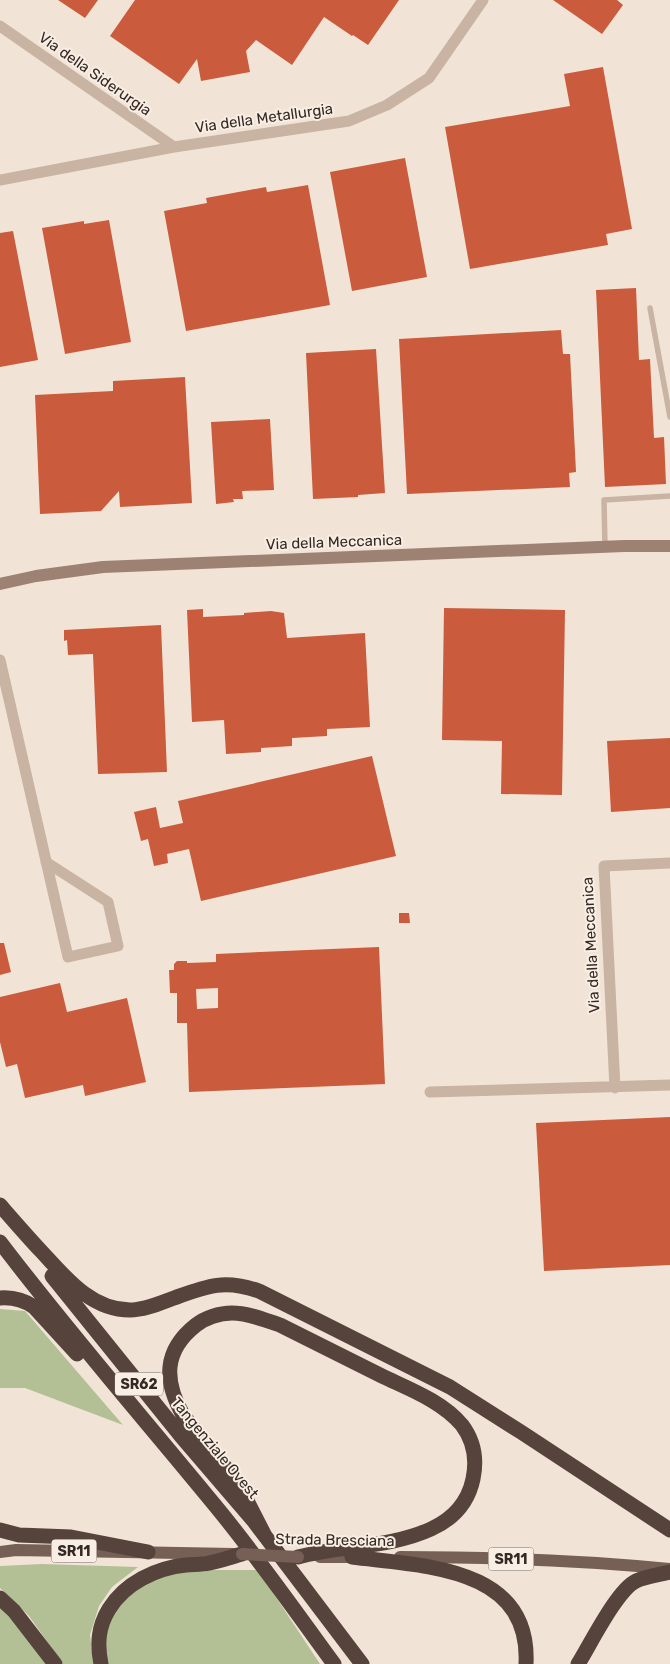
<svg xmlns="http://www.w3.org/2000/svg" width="670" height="1664" viewBox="0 0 670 1664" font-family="Rubik,sans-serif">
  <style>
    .green { fill: #b3c096 }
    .building { fill: #ca5b3c; fill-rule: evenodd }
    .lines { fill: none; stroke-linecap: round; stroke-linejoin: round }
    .lane { stroke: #c9b3a2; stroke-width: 5.5 }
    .street { stroke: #c9b3a2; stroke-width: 11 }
    .secondary { stroke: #9d8274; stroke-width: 12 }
    .primary { stroke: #766055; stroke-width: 12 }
    .highway { stroke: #55433c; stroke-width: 15 }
    .primary-bridge { stroke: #766055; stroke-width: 12 }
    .labels { text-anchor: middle; stroke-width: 4; stroke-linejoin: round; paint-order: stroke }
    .shield { fill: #f9eee3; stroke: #6f645e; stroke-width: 1 }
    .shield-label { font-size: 14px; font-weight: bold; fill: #342925 }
    .street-label { font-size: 15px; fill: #342925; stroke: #f9eee3 }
  </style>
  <rect width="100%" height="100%" fill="#f1e4d6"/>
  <!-- green -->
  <path class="green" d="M0,1309L25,1311L123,1425L25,1388H0Z
    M42,1564L138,1567L112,1587L99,1606L90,1635L94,1664H63L29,1616L0,1588V1566Z
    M188,1570H258L320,1664H105L106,1624L114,1607L153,1578Z
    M0,1604L47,1664H0Z"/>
  <!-- building -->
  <path class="building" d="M58,0H98L85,18Z
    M135,0H399L368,45L353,35L352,36L324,17L292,65L256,40L246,51L250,72L201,81L197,59L179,84L110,36Z
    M553,0H617L623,5L602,34Z
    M603,67L632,229L606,234L608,245L470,269L445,127L570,106L564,74Z
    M405,158L427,277L352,291L330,172Z
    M308,185L330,305L186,331L164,211L207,203L206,198L266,187L267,192Z
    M109,220L131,342L65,354L42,228L84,221V224Z
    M13,231L38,360L0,367V233Z
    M636,288L639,360L650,359L654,438L664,437L666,484L605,487L596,290Z
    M561,330L563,354H570L576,472L569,473L570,487L407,494L399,339Z
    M376,349L385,493L358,495V497L313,499L306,353Z
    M185,377L192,503L120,507L119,491L101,511L40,514L35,395L113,391V381Z
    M270,419L274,490L242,491L243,499H233L234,502L216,504L211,422Z
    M444,608L565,610L562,795L501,794L502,741L442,740Z
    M203,609V617L244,615V613L271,611L284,613L287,638L365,633L370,727L327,729V736L292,738V746L261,748V752L226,754L224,720L192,722L187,610Z
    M161,625L167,772L98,774L93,654L68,655L67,640L64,641V630Z
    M670,738V808L611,812L607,741Z
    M372,756L396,856L201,901L189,849L167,854L168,863L154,866L148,839L141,841L134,812L156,807L160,828L183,823L178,801Z
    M399,913H409L410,923H399Z
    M0,943H4L11,972L0,975Z
    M379,947L385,1084L189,1092L187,1023H177V993H170L169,970H174V964L177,961H187V963L216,962V954ZM218,988V1008L197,1009L196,989Z
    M60,983L67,1012L127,998L146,1082L85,1096L83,1085L25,1098L17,1064L6,1067L0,1042V997Z
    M670,1117V1265L544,1271L536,1123Z"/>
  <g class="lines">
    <!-- lane -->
    <path class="lane" d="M650,308L670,417
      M605,547L604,500L670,496"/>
    <!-- street -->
    <path class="street" d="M0,26L174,147
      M0,180L174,147L349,121L387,105L429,78L483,0
      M0,660L68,957L118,946L108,902L46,862
      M615,1088L604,866L670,863
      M430,1092L670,1085"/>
    <!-- secondary -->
    <path class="secondary" d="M0,584L36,576L103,567L624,546H670"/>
    <!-- primary -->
    <path class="primary" d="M0,1552L16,1550L234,1554
      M320,1557H360
      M400,1557C491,1557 580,1560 670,1569"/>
    <!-- highway -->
    <path class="highway" d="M0,1205C14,1221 27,1236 41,1251C65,1277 91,1310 130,1310C145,1310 160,1303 174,1298C207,1286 224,1279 259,1291L450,1387L521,1432L670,1530
      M0,1242C70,1334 145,1420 218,1509C259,1559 296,1612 334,1664
      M52,1276L181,1436L253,1520L362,1664
      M0,1298C13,1297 24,1300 34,1307L77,1354
      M0,1530L19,1535L71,1537L148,1552
      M265,1536L238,1483L183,1415C164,1381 163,1351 196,1325C205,1318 219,1313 232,1313C248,1313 265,1320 280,1325C314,1342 348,1359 382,1376C409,1389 442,1401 462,1425C474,1441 477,1460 473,1479C468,1503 453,1519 431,1529C390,1548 341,1545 298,1557
      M352,1557C423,1566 531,1566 526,1664
      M0,1598L14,1611L55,1664
      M101,1664C97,1644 98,1627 109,1609C125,1583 156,1568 186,1565C193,1564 201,1565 209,1563C220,1561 231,1557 242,1554
      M578,1664C590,1645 617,1590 636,1581C646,1576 659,1575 670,1572"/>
    <!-- primary-bridge -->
    <path class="primary-bridge" d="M242,1554L298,1557"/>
  </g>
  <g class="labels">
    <!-- shield labels -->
    <g class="shield">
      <rect x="115" y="1372.5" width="48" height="23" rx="4"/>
      <rect x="51.5" y="1539.5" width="45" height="23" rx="4"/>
      <rect x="488.5" y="1547.5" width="45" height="23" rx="4"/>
    </g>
    <g class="shield-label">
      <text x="139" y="1389">SR62</text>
      <text x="74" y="1556">SR11</text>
      <text x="511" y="1564">SR11</text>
    </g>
    <!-- street labels -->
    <g class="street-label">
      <text transform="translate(95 74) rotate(35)" y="5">Via della Siderurgia</text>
      <text transform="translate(264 118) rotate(-8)" y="5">Via della Metallurgia</text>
      <text transform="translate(334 542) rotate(-2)" y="5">Via della Meccanica</text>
      <text transform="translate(591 945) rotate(-93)" y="5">Via della Meccanica</text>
      <text transform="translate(215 1448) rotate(50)" y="5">Tangenziale Ovest</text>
      <text transform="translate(335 1540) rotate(1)" y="5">Strada Bresciana</text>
    </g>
  </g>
</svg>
